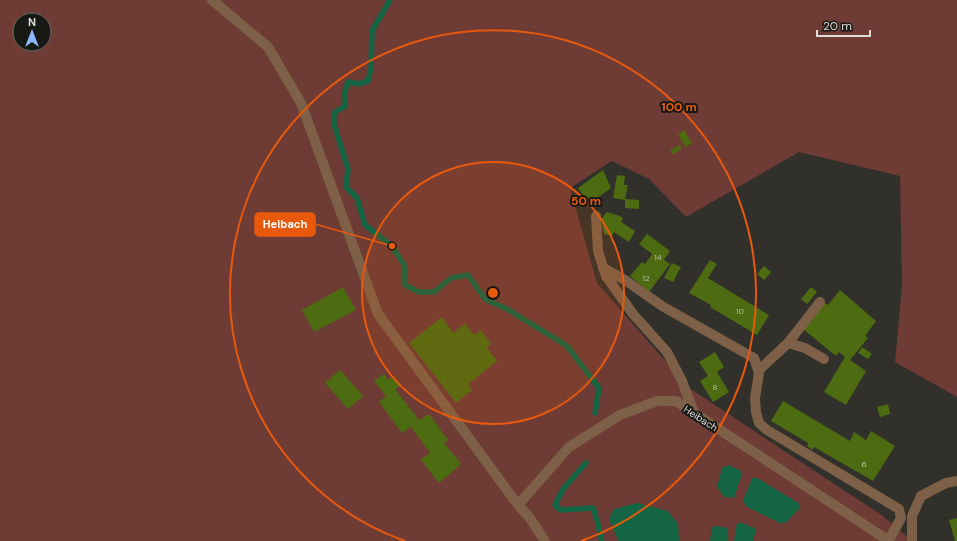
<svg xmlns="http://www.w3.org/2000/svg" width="957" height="541" viewBox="0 0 957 541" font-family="'DM Sans',sans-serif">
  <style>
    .green { fill: #6e3c35; fill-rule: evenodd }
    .water { fill: #146543 }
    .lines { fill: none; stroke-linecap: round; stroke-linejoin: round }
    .stream { stroke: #146543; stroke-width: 5.5 }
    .building { fill: #4d6b11 }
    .minor { stroke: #7d6047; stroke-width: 10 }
    .ring { fill: none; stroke: #e8590c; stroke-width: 2 }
    .labels { text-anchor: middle; stroke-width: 4; stroke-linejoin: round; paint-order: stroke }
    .number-label { font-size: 8px; fill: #bac0a8 }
    .street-label { font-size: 10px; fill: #deddda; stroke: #181815 }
    .centre { fill: #e8590c; stroke: #181815; stroke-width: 2 }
    .ring-label { font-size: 12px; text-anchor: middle; font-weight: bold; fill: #e8590c; stroke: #181815; stroke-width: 4; stroke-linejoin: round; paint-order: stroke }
    .leader { fill: none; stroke: #e8590c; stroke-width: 1.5 }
    .callout-dot { fill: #e8590c; stroke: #181815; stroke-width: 1.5 }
    .callout { fill: #e8590c; stroke: #e8590c; stroke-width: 1.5 }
    .callout-label { font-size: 11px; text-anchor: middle; font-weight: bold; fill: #fff }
  </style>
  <rect width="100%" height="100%" fill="#31302a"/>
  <!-- green -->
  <path class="green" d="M0,0H957V397L895,362L902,286L900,176L799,152L686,217L649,179L612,161L570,188L597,283L689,388L883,516L912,541H0ZM20,20H44V44H20Z"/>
  <!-- water -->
  <path class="water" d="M728,465L741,471V477L734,498L724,497L717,487L722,468Z
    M752,478H757L800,504V508L785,523H780L747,507L743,501Z
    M637,503L668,511L678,524L679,541H620L618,540L609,519L614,509Z
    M737,523H742L756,529L753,541H734Z
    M716,526L727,528L728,532L727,541H710L712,527Z"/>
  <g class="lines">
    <!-- stream -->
    <path class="stream" d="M390,0L372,31L371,68L368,81L358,84L348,82L345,91V106L334,113V124L348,169L346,187L357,198L365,225L392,246L404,265L405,285L419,292H434L451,278L468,275L485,299L507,309L567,346L599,388L595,413
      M586,463L563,489L555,505L560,510L593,508L597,520L602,541"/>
  </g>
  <!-- building -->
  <path class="building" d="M684,130L692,143L686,147L678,135Z
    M680,145L682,149L673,154L670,150Z
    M603,170L611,188L589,204L578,188Z
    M617,175L625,176L624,185H628L625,199L639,200V209L625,208V200L613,198Z
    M607,212L620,216L623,218L621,222L635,231L629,242L614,232L612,236L604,234L601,219Z
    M647,234L670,251L664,260L670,264L649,292L630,276L642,262L645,264L652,254L639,244Z
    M710,260L717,264L708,278L769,315L757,335L710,307L711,305L689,293Z
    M672,263L681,267L673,282L664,278Z
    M764,266L771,272L764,280L757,274Z
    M343,287L356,310L314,332L302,310Z
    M811,287L817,292L807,304L801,299Z
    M840,290L876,321L865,336L868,338L850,360L866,371L846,405L824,392L845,357L839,352L836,356L803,329L825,303L828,305Z
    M442,317L453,333L465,323L474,335L481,330L491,344L487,348L497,361L468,384L472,390L456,403L409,343Z
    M862,347L872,354L868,359L858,353Z
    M715,352L724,367L717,372L729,392L713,402L700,381L708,376L699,362Z
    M340,370L363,396L348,409L325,383Z
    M384,374L388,380L393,376L401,385L395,389L419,420L429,414L448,440L444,443L461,464L439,483L421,460L430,453L411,427L402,433L379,402L386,396L374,381Z
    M783,401L850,441L854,432L866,440L871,431L895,446L873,481L814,447L812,450L807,446L808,443L771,421Z
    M888,404L890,414L880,417L877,407Z
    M957,518V541H955L949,520Z"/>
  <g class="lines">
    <!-- minor -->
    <path class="minor" d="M212,0L268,47L301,103L378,314L518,505L529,517L545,541
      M596,216L598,251L606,276L633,314L667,352L682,381L694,413
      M603,268L625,280L662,306L754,358L759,373L755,398L756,412L759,423L767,430L899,509L901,518L889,540
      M788,343L820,302
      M758,371L788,343L805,348L824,359
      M518,505L569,447L620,415L657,401H676L889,541
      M912,541V516L921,496L946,483L957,481"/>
  </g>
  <!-- distance rings -->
  <circle cx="493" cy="293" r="131" fill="#e8590c" fill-opacity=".12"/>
  <g class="ring">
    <circle cx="493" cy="293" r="131"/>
    <path d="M405 541A263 263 0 1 1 581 541"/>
  </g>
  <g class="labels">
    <!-- number labels -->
    <g class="number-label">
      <text x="658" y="260">14</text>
      <text x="646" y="281">12</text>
      <text x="740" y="314">10</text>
      <text x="715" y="390">8</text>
      <text x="864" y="467">6</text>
    </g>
    <!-- street labels -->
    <g class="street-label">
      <text transform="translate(701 418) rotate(33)" y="4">Heibach</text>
    </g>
  </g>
  <circle cx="493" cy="293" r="6" class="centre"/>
  <g class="ring-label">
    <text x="679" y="111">100 m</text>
    <text x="586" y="205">50 m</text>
  </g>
  <!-- callouts -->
  <path class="leader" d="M392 246L315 224"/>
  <circle class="callout-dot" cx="392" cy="246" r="4"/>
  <rect class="callout" x="255" y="213" width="60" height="23" rx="4"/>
  <g class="callout-label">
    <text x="285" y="228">Heibach</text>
  </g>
  <!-- north arrow -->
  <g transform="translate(32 32)"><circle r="19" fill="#181815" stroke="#676764"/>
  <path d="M0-3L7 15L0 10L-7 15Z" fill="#8cb9fc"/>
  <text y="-6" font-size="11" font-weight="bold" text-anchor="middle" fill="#deddda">N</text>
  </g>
  <!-- scale -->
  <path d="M817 30v6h53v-6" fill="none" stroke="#deddda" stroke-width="2"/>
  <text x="823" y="30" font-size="12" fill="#deddda" stroke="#181815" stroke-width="3" paint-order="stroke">20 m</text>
</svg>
